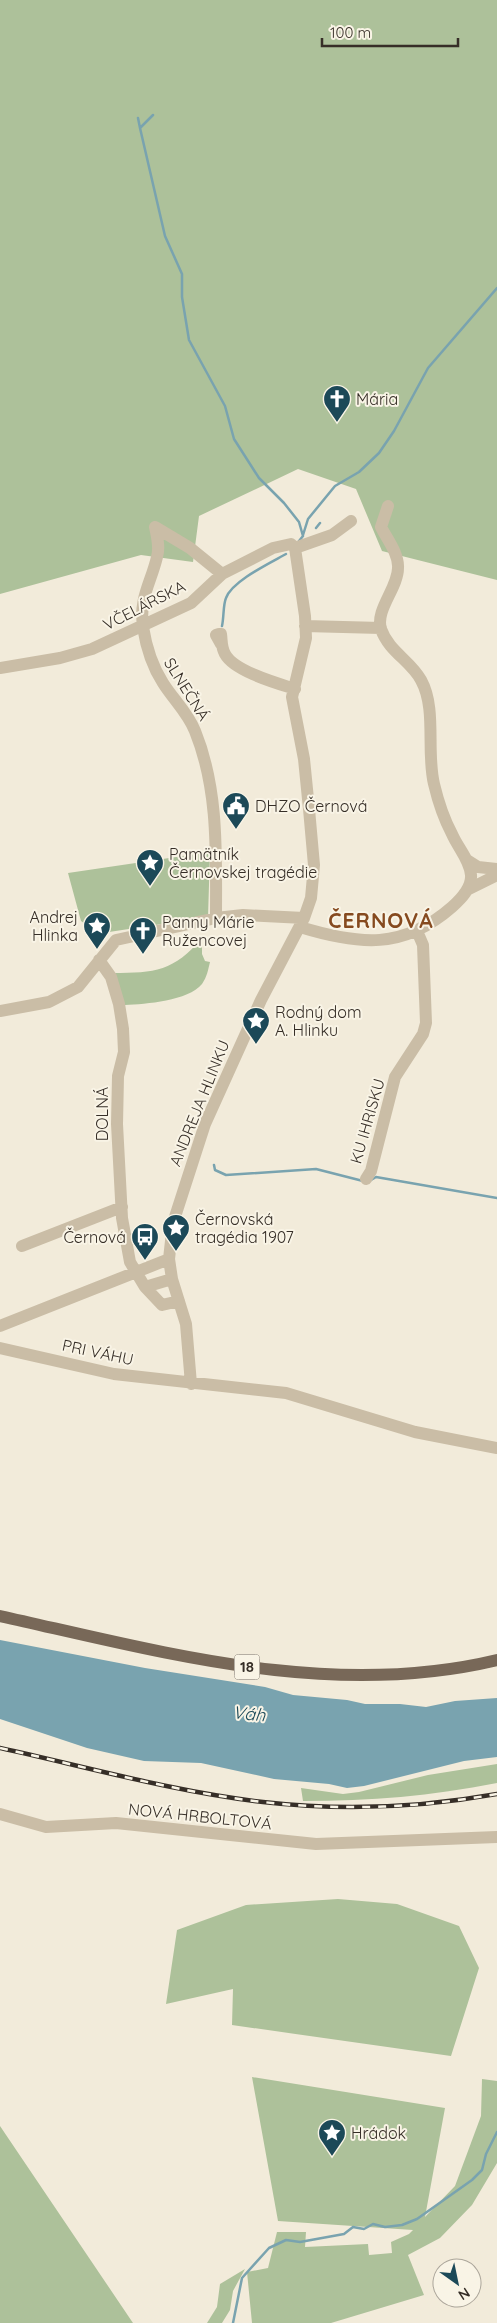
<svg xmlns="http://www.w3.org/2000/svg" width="497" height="2323" viewBox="0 0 497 2323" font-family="Quicksand,sans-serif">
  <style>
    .green { fill: #adc19a }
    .water { fill: #79a3af }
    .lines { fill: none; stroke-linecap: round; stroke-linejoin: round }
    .stream { stroke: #79a3af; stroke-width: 2.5 }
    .minor { stroke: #cabda6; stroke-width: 12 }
    .major { stroke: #786858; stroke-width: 12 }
    .rail-casing { stroke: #362e27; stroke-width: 4.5 }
    .rail { stroke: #f9f4e6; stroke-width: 2.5; stroke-dasharray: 8; stroke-linecap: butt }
    .labels { text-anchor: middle; stroke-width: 4; stroke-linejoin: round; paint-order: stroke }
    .shield { fill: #f9f4e6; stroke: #706960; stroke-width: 1 }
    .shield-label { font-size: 15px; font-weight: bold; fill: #362e27 }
    .poi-label { font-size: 16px; fill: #362e27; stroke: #f9f4e6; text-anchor: start }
    .street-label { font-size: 16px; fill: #362e27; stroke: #f9f4e6 }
    .water-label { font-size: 18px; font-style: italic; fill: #1c4958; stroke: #f9f4e6 }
    .district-label { font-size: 21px; font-weight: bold; letter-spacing: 1px; fill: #864a1f; stroke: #f9f4e6 }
  </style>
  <rect width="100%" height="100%" fill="#f2ebda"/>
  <!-- green -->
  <path class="green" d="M0,0H497V580L382,551L356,489L298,469L199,516L193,562L141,555L0,594Z
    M210,852L208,917L109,932L95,931L81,921L68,873Z
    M202,938V954L205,961L210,962C208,970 207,977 202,984C188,1001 146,1004 125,1005L113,973C155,973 174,971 202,938Z
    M497,1764V1783C431,1796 371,1801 303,1801L301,1788L343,1794L359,1792L428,1775Z
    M338,1899L397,1904L459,1926L479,1968L451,2056L232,2025L233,1989L166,2004L177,1930L246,1905Z
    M252,2077L445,2108L425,2217L455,2186L481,2116L482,2079L497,2081V2163L472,2205L440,2238L408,2255L424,2295L331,2323H252L247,2272L268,2268L277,2232H306L305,2247L368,2244L369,2255L392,2253L391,2242L409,2234L413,2230L278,2221Z
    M0,2126L133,2323H0Z
    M245,2269L233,2291L230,2310L222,2323H207L217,2307L220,2284Z"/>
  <!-- water -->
  <path class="water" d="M0,1640L145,1668L265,1687L293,1695L347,1700L365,1704H400L426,1707L455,1701L497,1698V1757L464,1761L364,1786L347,1788L329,1784L274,1779L201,1763L144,1761L87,1748L0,1719Z"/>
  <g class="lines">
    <!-- stream -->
    <path class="stream" d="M153,115L140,128L165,236L182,274V297L189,340L225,406L234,439L259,478L284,503L299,522L303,536L299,541
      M138,118L140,128
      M316,528L320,523
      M303,535L308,519L335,486L359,472L379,453L394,431L428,368L497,288
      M222,626C224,617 223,605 226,598C232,581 270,563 286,554
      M214,1165L215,1170L226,1175L316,1169L363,1181
      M371,1180L376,1177L497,1198
      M233,2323L242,2278L269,2248L286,2240L300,2242L344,2234L353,2227L364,2229L373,2224L385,2227L402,2225L417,2219L472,2180L482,2170L486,2154L497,2132"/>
    <!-- minor -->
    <path class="minor" d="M155,527C157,537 160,547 157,557C151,583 139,597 143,627C146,646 152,666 163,683C173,699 188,713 195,731C219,790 216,855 216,918
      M155,527L190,548L222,574
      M295,548L332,535L351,521
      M305,626L381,628
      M221,644L216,635L219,634H221C222,641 221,647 225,654C234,671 276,683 295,689
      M0,668L60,658L92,649L191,603L222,574L273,548L291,544L295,548L305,616L306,638L292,697L304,759L309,809L314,865L311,898L304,918L261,1000L205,1124L173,1223L169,1259L172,1279L186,1324L191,1384
      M467,860L478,867L497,869
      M467,890L497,875
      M300,927C359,945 403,950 452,907C461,899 472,888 471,875C470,860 458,848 452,834C444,819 438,801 434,784C426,751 437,709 421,680C410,660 389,652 381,629C375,610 398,588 398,568C399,554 387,539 381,527L388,506
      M99,960L111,977L119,1004L123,1029L124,1052L118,1076L117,1124L122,1218L130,1262L145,1287L172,1279
      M0,1011L49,1002L78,987L116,940L216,918L243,915L304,918
      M366,1179L371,1171L395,1077L423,1034L426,1023L423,945L417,931
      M22,1246L122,1207
      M145,1287L162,1305L179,1301
      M0,1326L169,1259
      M0,1348L114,1374L286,1393L415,1432L497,1448
      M0,1814L46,1827L116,1823L316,1844L497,1837"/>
    <!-- major -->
    <path class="major" d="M0,1616C163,1652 330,1700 497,1660"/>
    <defs>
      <path id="rail" d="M0,1748C87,1767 175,1792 263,1802C342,1811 419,1808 497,1794"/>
    </defs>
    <!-- rail casing -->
    <use href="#rail" class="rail-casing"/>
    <!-- rail -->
    <use href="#rail" class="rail"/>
  </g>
  <!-- icons -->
  <defs>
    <symbol id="church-pin" viewBox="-11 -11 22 30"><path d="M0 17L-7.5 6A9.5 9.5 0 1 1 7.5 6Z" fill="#1c4958" stroke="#f9f4e6"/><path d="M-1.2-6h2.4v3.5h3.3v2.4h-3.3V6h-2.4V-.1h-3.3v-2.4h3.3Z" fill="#fff"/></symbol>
    <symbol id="civic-pin" viewBox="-11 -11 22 30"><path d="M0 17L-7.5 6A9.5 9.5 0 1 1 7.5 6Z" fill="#1c4958" stroke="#f9f4e6"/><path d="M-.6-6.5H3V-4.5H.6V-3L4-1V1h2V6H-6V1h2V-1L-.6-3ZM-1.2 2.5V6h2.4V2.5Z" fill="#fff"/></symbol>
    <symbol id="sight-pin" viewBox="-11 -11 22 30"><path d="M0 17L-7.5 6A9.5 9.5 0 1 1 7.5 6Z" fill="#1c4958" stroke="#f9f4e6"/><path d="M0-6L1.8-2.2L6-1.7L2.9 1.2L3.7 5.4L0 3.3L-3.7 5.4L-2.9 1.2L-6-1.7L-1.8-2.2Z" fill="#fff"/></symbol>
    <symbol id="bus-pin" viewBox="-11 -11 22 30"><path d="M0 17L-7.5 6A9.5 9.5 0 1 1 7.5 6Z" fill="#1c4958" stroke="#f9f4e6"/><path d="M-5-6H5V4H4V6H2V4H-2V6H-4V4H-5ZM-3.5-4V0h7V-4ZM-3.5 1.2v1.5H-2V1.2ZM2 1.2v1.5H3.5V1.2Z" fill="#fff"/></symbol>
  </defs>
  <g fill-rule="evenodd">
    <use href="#church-pin" x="321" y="383" width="32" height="43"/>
    <use href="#civic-pin" x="220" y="790" width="32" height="43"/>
    <use href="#sight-pin" x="134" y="847" width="32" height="43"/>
    <use href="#sight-pin" x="81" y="910" width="32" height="43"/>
    <use href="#church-pin" x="127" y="915" width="32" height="43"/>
    <use href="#sight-pin" x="240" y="1005" width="32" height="43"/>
    <use href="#sight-pin" x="160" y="1212" width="32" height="43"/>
    <use href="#bus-pin" x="129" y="1221" width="32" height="43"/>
    <use href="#sight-pin" x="316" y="2117" width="32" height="43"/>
  </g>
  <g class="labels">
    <!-- shield labels -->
    <rect class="shield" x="234.5" y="1654.5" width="25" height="25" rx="4"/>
    <g class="shield-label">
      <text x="247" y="1672">18</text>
    </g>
    <!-- poi labels -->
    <g class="poi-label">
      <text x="356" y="405">Mária</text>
      <text x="255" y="812">DHZO Černová</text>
      <text x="169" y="860">Pamätník<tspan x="169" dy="18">Černovskej tragédie</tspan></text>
      <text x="78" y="923" text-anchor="end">Andrej<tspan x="78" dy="18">Hlinka</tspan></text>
      <text x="162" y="928">Panny Márie<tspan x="162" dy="18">Ružencovej</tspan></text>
      <text x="275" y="1018">Rodný dom<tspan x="275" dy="18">A. Hlinku</tspan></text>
      <text x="195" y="1225">Černovská<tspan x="195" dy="18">tragédia 1907</tspan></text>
      <text x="126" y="1243" text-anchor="end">Černová</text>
      <text x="351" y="2139">Hrádok</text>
    </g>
    <!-- street labels -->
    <g class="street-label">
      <text transform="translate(144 605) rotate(-27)" y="6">VČELÁRSKA</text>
      <text transform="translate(187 689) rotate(58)" y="6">SLNEČNÁ</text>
      <text transform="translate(199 1103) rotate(-68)" y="6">ANDREJA HLINKU</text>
      <text transform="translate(102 1114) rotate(-90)" y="6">DOLNÁ</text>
      <text transform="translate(367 1121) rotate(-74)" y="6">KU IHRISKU</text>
      <text transform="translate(98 1352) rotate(12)" y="6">PRI VÁHU</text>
      <text transform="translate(200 1816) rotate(6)" y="6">NOVÁ HRBOLTOVÁ</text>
    </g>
    <!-- water labels -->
    <g class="water-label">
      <text transform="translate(249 1714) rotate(6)" y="6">Váh</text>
    </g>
    <!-- district labels -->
    <g class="district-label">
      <text x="381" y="928">ČERNOVÁ</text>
    </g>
  </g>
  <!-- north arrow -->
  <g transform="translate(457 2283) rotate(147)"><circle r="24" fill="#f9f4e6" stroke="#aba59a"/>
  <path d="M0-4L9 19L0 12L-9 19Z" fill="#1c4958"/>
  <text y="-8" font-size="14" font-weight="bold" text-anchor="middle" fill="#362e27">N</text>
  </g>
  <!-- scale -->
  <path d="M322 38v8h136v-8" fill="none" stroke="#362e27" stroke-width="2.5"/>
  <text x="330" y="38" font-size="15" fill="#362e27" stroke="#f9f4e6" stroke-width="4" paint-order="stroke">100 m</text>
</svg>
